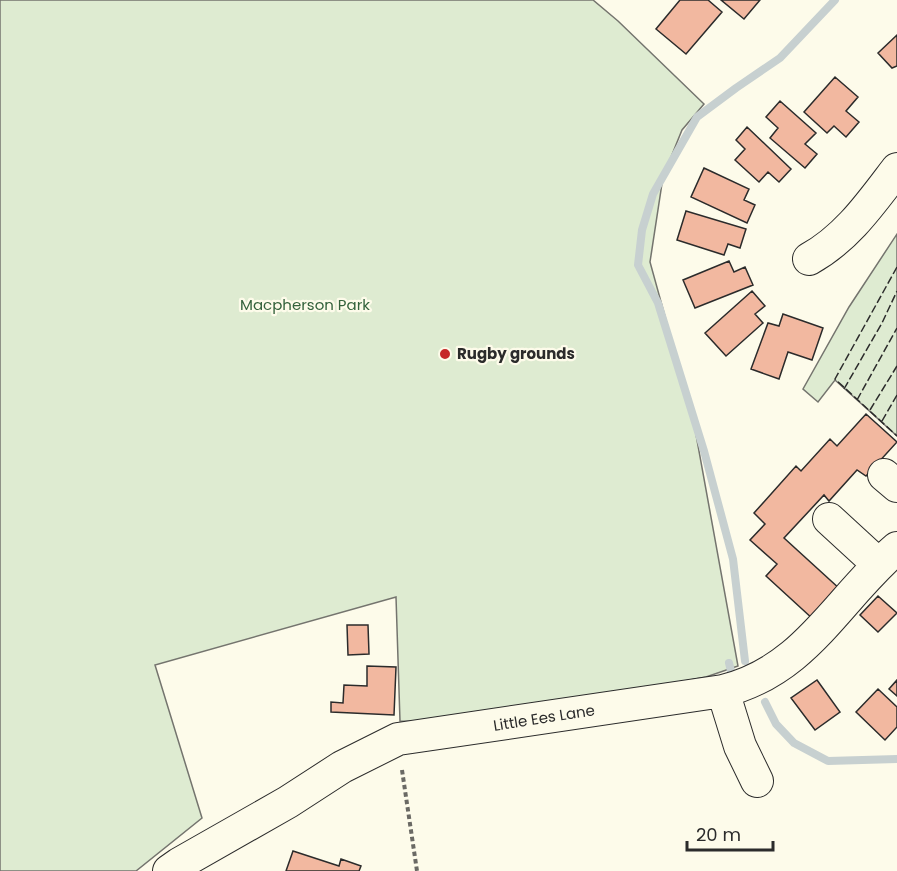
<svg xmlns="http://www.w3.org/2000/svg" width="897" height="871" viewBox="0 0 897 871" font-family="Poppins,sans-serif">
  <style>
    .green { fill: #deebd1; stroke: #74746e; stroke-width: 1.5 }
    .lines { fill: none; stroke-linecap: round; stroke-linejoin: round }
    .stream { stroke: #c7d0d0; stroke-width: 8 }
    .building { fill: #f2b8a0; stroke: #2b2b2b; stroke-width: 1.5 }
    .minor-casing { stroke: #2b2b2b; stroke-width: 34 }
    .path { stroke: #6a6964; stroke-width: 4; stroke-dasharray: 4.5 3; stroke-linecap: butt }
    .minor { stroke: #fdfbea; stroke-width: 32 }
    .fence { stroke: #2b2b2b; stroke-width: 1.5; stroke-dasharray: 8 3; stroke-linecap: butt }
    .poi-dot { fill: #c62828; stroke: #fdfbea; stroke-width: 2 }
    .labels { text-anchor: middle; stroke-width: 4.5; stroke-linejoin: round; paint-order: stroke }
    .park-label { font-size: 15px; fill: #34623c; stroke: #fdfbea }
    .poi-label { font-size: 15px; font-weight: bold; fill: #2b2b2b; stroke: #fdfbea; text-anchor: start }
    .street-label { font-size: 15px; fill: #2b2b2b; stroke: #fdfbea }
  </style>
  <rect width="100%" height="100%" fill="#fdfbea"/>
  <!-- green -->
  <path class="green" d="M0,0H593L618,21L704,104L682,130L663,177L650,262L693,418L738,666L706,677L466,722L400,721L396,597L155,665L202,818L136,871H0Z
    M897,234V436L835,380L818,402L803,389L849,307Z"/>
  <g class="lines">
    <!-- stream -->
    <path class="stream" d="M745,661L733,559L704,451L658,303L638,265L642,230L653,194L697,117L736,88L780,58L835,0
      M729,663L734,683
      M765,702L776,724L794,743L828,761L897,759"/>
  </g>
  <!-- building -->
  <path class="building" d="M680,0H708L722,12L686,54L656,29Z
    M721,0H760L744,19Z
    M897,35V66L892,68L878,53Z
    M835,77L858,97L846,111L859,122L846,137L834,126L827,133L804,112Z
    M780,101L816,133L805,144L817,154L805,168L770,138L778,128L766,117Z
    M747,127L791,169L779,182L768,172L759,182L735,160L745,149L736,140Z
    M704,168L749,189L744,200L755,205L747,223L691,197Z
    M686,211L746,229L740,248L728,244L724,255L677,240Z
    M729,261L734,272L745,267L753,285L695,308L683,280Z
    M752,291L765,306L755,314L763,323L726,356L705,333Z
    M783,314L823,328L812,360L788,352L779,379L751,369L768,323L779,326Z
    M866,414L897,442L866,476L857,470L829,501L824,495L784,538L841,590L814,620L766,576L777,564L750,540L765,524L754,513L796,466L801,471L830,439L837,446Z
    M878,596L897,613L878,632L860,615Z
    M347,625H368L369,654L348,655Z
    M367,666L396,667L394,715L331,712V702L343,703L344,685L367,686Z
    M817,680L840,712L815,730L791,698Z
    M897,680V696L889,689Z
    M878,689L897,707V727L885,740L856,712Z
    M293,851L339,866L341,859L361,866L359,871H286Z"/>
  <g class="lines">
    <defs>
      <path id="minor" d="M809,259C847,238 871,203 897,169
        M884,475L897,486
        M829,519L878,564
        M723,691L740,746L757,781
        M169,871L179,864L288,802L342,767L398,739L723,691C807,670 837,599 897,548"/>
    </defs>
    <!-- minor casing -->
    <use href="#minor" class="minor-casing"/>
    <!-- path -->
    <path class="path" d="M402,770L417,871"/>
    <!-- minor -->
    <use href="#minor" class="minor"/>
    <!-- fence -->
    <path class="fence" d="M897,267L835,379L897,436
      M844,389L882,323L897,291
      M857,400L897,328
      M870,410L897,366
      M882,421L897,395"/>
  </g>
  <!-- markers -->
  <circle class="poi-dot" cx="445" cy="354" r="6"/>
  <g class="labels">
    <!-- park labels -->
    <g class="park-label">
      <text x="305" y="310">Macpherson Park</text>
    </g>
    <!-- poi labels -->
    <g class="poi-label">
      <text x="457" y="359">Rugby grounds</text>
    </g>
    <!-- street labels -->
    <g class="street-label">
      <text transform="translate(544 718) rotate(-9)" y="5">Little Ees Lane</text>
    </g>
  </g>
  <!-- scale -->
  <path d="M687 841v9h86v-9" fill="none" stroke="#2b2b2b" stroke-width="3"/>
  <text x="696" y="841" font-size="18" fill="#2b2b2b" stroke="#fdfbea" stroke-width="4.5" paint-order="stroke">20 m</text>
</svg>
